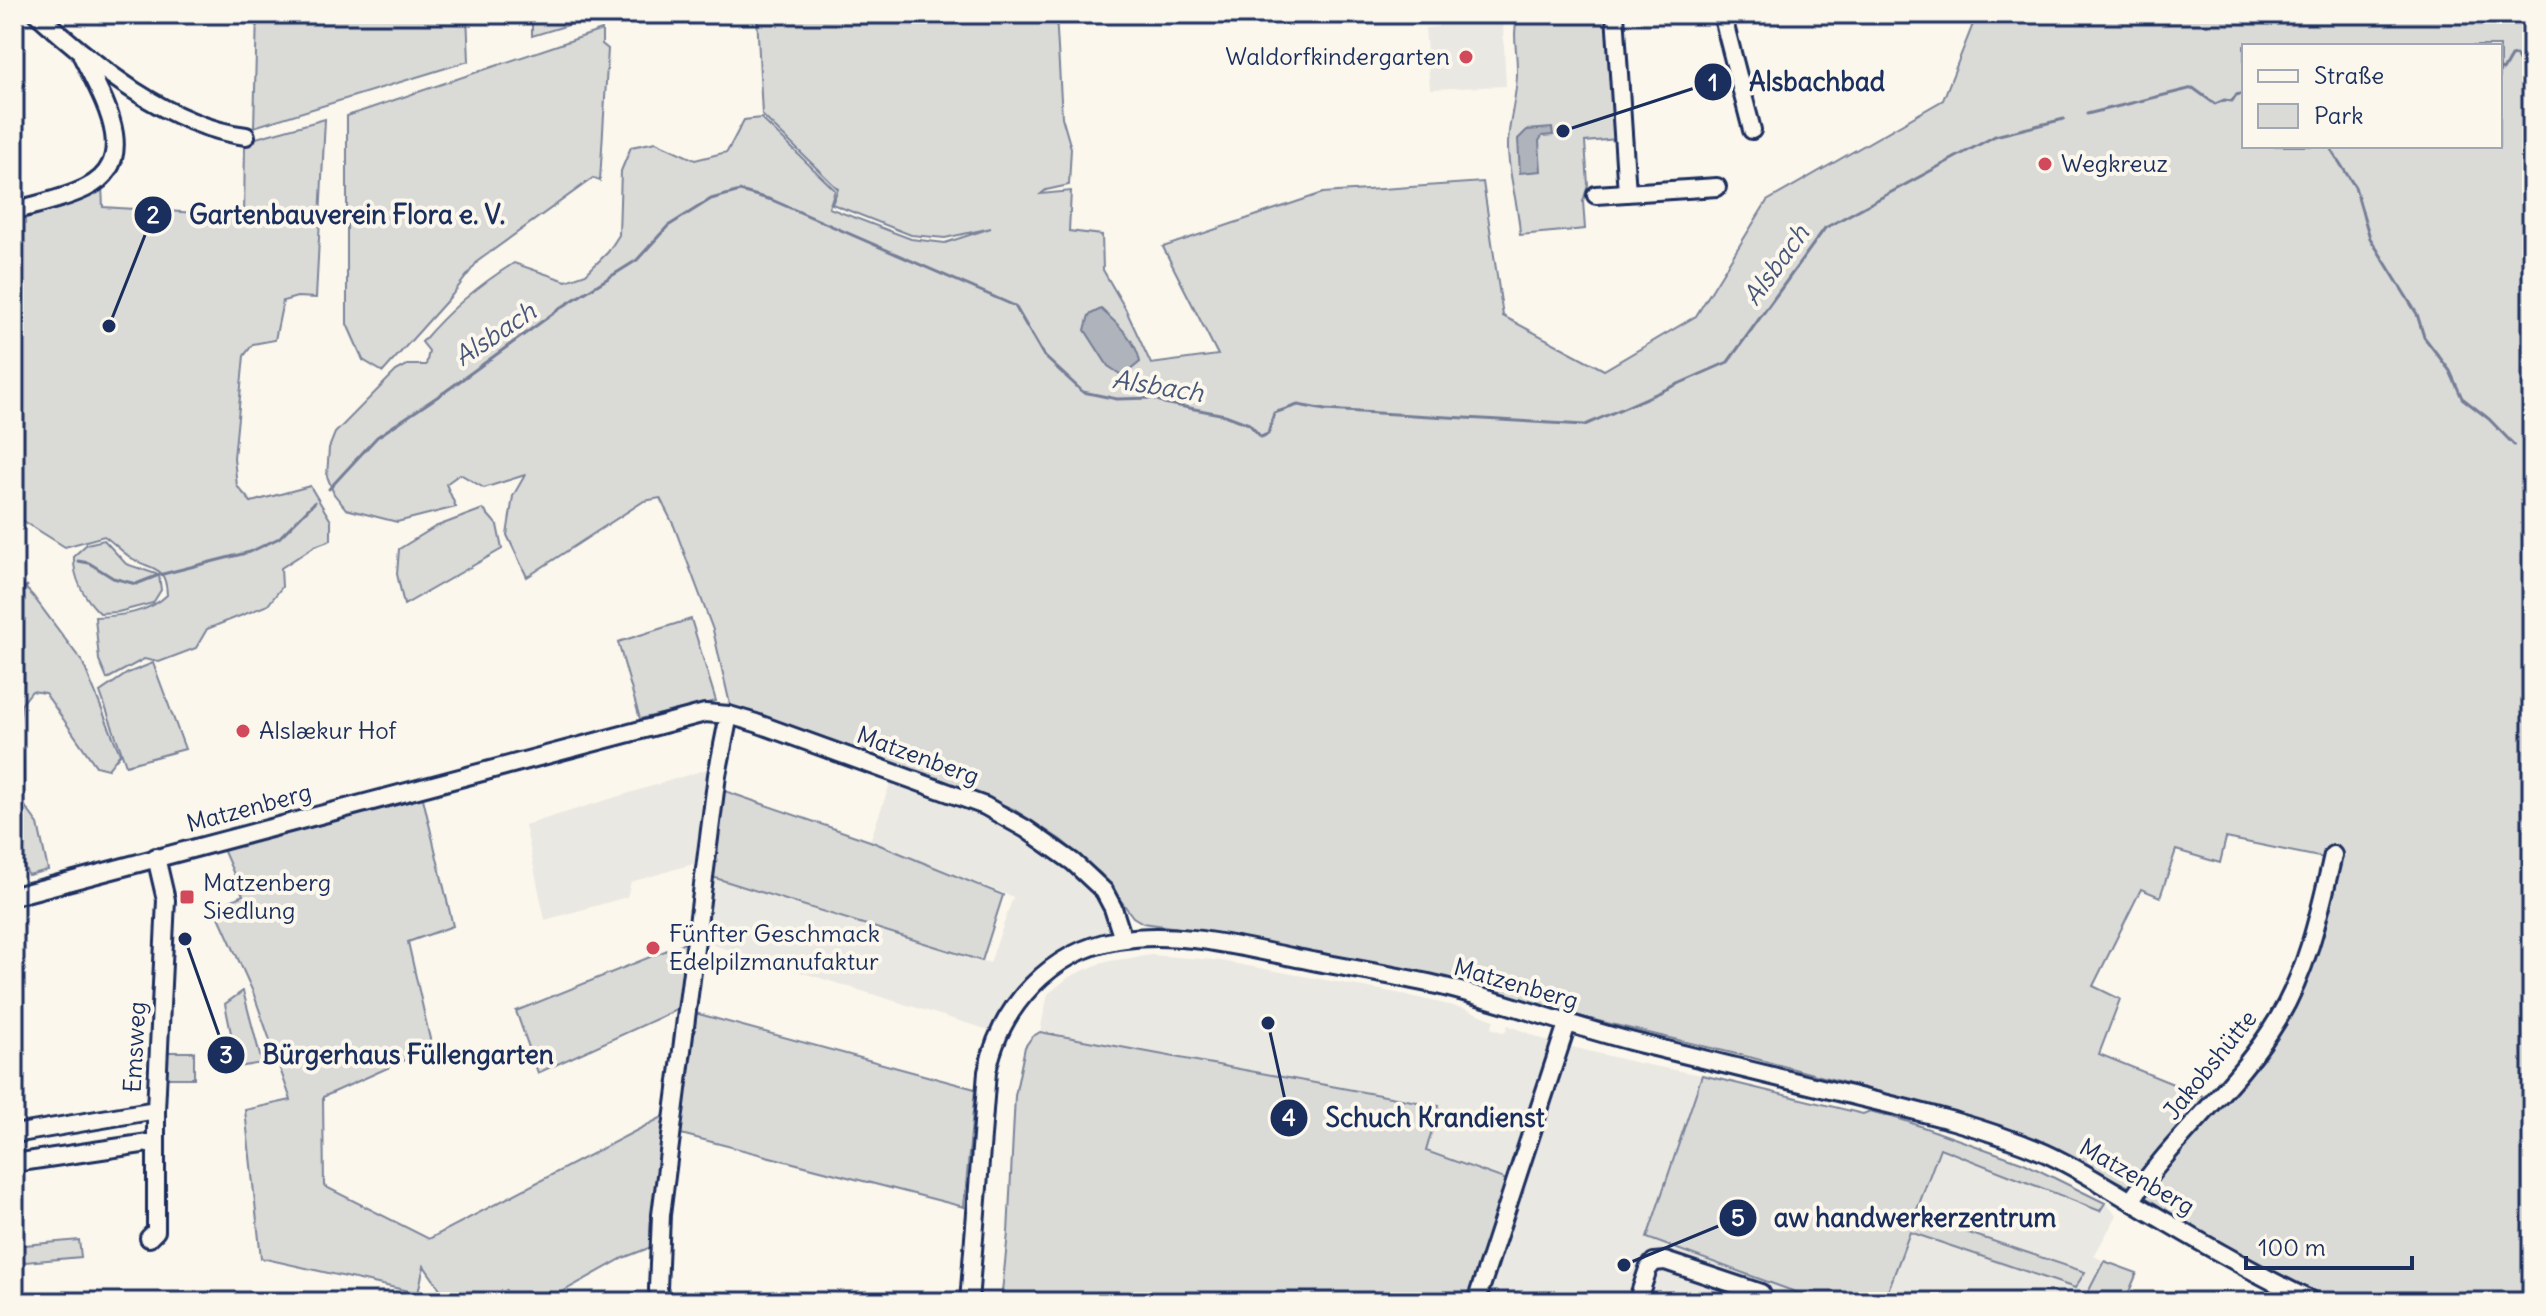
<svg xmlns="http://www.w3.org/2000/svg" width="2546" height="1316" viewBox="0 0 2546 1316" font-family="Delius,sans-serif">
  <style>
    .built { fill: #eae8e2 }
    .green { fill: #dadad7; stroke: #7a849a; stroke-width: 2; fill-rule: evenodd }
    .water { fill: #afb3bb; stroke: #747e96; stroke-width: 2 }
    .lines { fill: none; stroke-linecap: round; stroke-linejoin: round }
    .stream { stroke: #747e96; stroke-width: 3 }
    .minor-casing { stroke: #1b2f5e; stroke-width: 22 }
    .minor { stroke: #fbf7ec; stroke-width: 16 }
    .poi-dot { fill: #d1495b; stroke: #fbf7ec; stroke-width: 3 }
    .labels { text-anchor: middle; stroke-width: 8; stroke-linejoin: round; paint-order: stroke }
    .poi-label { font-size: 24px; fill: #1b2f5e; stroke: #fbf7ec; text-anchor: start }
    .street-label { font-size: 24px; fill: #1b2f5e; stroke: #fbf7ec }
    .water-label { font-size: 26px; font-style: italic; fill: #47577a; stroke: #fbf7ec }
    .leader { fill: none; stroke: #1b2f5e; stroke-width: 3 }
    .callout-dot { fill: #1b2f5e; stroke: #fbf7ec; stroke-width: 3 }
    .mark-label { font-size: 24px; text-anchor: middle; font-weight: bold; fill: #fff }
    .callout-label { font-size: 26px; text-anchor: middle; font-weight: bold; fill: #1b2f5e; stroke: #fbf7ec; stroke-width: 8; stroke-linejoin: round; paint-order: stroke }
  </style>
  <rect width="100%" height="100%" fill="#fbf7ec"/>
  <filter id="ink" filterUnits="userSpaceOnUse"><feTurbulence type="fractalNoise" baseFrequency=".0125" numOctaves="2"/><feDisplacementMap in="SourceGraphic" scale="16" xChannelSelector="R" yChannelSelector="G"/><feConvolveMatrix kernelMatrix="1 2 1 2 8 2 1 2 1" color-interpolation-filters="sRGB"/></filter>
  <g filter="url(#ink)">
    <!-- built -->
    <path class="built" d="M1437,14H1508L1503,28L1506,86L1430,89L1425,28L1438,27Z
      M714,767L703,861L631,882L627,897L545,920L525,825Z
      M892,778L998,818L1053,853L1097,895L1108,914L1111,931L1073,947L1029,978L992,1031L703,942L709,876L990,963L1013,897L870,841Z
      M1151,955L1215,960L1402,994L1466,1009L1494,1020L1491,1028L1505,1033L1508,1025L1547,1041L1638,1063L1702,1075L1647,1238L1823,1302H1467L1506,1180L1426,1151L1438,1106L1040,1032L1048,994L1069,977L1103,962Z
      M1939,1148L2100,1210L2105,1203L2117,1215L2094,1256L2104,1261L2083,1302H1917L1888,1291Z"/>
    <!-- green -->
    <path class="green" d="M257,14H467L469,61L254,127Z
      M532,14H605L532,36Z
      M757,14H1056L1062,117L1071,148L1069,185L1046,190L1041,194L1071,191L1069,231L1102,235L1103,270L1125,308L1151,364L1218,355L1163,247L1323,193L1483,182L1503,316L1604,370L1696,316L1767,201L1943,100L1977,14H2532V1302H2343L2319,1294L2245,1259L2127,1186L2040,1143L1943,1109L1753,1058L1590,1019L1431,978L1262,945L1228,935L1143,923L1133,917L1101,874L1061,840L1013,809L945,781L825,738L731,709L713,630L674,526L660,498L644,501L527,577L507,535L513,496L525,475L484,488L460,474L446,484L456,507L397,522L346,509L334,494L327,476L329,448L335,433L396,371L407,365H426L429,351L422,342C448,311 480,284 514,263L566,281L586,274L608,252L619,235L621,171L631,147L656,142L695,160L727,152L744,120L761,118L835,190L829,208L911,239L945,243L991,228L945,238L911,235L832,204L838,189L762,115ZM2244,46H2500V146H2244ZM2226,838L2329,859L2293,978L2264,1031L2210,1099L2099,1054L2120,999L2093,986L2141,889L2160,897L2176,850L2220,863Z
      M1518,14H1608L1617,139L1585,142L1588,185L1583,201L1585,229L1520,235C1519,204 1507,173 1508,143C1509,118 1518,94 1517,69C1517,49 1512,33 1518,14Z
      M602,30V44L608,49L600,181L593,178L478,261L452,295L383,372L363,360L347,324V116Z
      M325,119L316,298L297,297L283,301L275,340L253,344L244,356L234,458L237,486L251,502L310,486L331,521V540L315,546L281,568L282,587L268,605L207,629L196,648L159,662L144,659L107,679L99,660L95,617C120,616 149,613 167,595C166,562 149,571 130,557C121,551 113,542 104,536L65,547L14,515V217L102,186L103,207L244,216L245,141Z
      M483,509L497,525L502,549L404,605L397,574L399,549L435,527Z
      M104,540L126,564L159,575L161,590L153,603L118,612L100,613C84,598 73,578 74,556L87,544Z
      M14,545L18,546L17,579L33,596L83,663L120,754L108,769L96,766L45,693L32,691L21,705L19,730L23,762L24,805L38,824L48,870L28,875L14,842Z
      M691,619L716,701L640,719L618,642Z
      M153,663L185,749L126,765L100,692L128,673Z
      M719,789L870,841L1003,895L982,961L709,876Z
      M422,794L453,926L408,942L432,1048L323,1097L324,1186L429,1239L668,1114L654,1246L623,1258L544,1302H449L424,1266L418,1293L261,1258L245,1110L291,1100L253,992L215,908L243,895L222,847Z
      M692,940L685,1006L538,1073L516,1011Z
      M243,991L262,1063L238,1067L225,1004Z
      M695,1013L975,1089L964,1207L677,1133Z
      M1040,1032L1439,1106L1426,1151L1507,1180L1467,1302H1001L1008,1233L1015,1096L1025,1047L1032,1037Z
      M166,1052H194V1078H166Z
      M1702,1075L1863,1114L1870,1111L1906,1121L2024,1163L2105,1203L2100,1211L1940,1148L1915,1215L2085,1272L2075,1288L1910,1232L1888,1291L1917,1302H1823L1647,1238Z
      M79,1240L81,1257L14,1263V1246Z
      M2104,1261L2137,1273L2128,1294L2147,1302H2083Z"/>
    <!-- water -->
    <path class="water" d="M1552,128L1553,135L1542,136L1539,141L1541,171L1520,173L1518,139L1527,130Z
      M1101,309C1117,324 1136,339 1140,362L1123,376L1108,366L1085,330L1089,315Z"/>
    <g class="lines">
      <!-- stream -->
      <path class="stream" d="M2500,69L2503,70L2511,56L2516,55L2526,74L2532,78
        M2087,114L2193,88L2215,104L2224,100L2232,101L2236,95L2244,93
        M2329,146L2355,187L2370,238L2417,314L2424,337L2450,371L2462,398L2489,419L2514,445
        M2531,474L2532,476
        M329,489L377,437L446,391L562,307L637,260L668,226L711,199L740,191L772,200L1015,306L1044,356L1083,392L1117,399L1153,398L1164,403L1225,415L1249,424L1261,437L1268,434L1274,413L1298,405L1325,410L1585,425L1728,362L1825,228L1995,136L2064,119
        M78,561L89,563L113,578L136,584L159,575L250,552L279,538L315,502
        M14,595L27,586"/>
      <defs>
        <path id="minor" d="M37,14C94,65 168,126 246,136
          M1615,14L1627,193
          M1722,14L1752,130
          M1596,195L1717,187
          M14,211C37,204 64,199 86,188C143,160 101,95 82,56
          M14,896L705,713L729,715L756,723L985,806L1026,829L1073,862L1104,891L1113,908L1123,939
          M14,1134L156,1110
          M14,1163L155,1142
          M2131,1201C2174,1136 2238,1086 2278,1019C2308,969 2320,911 2333,855
          M149,1238L156,1231V1110L166,900L156,857
          M662,1302L658,1289L661,1215L717,775L729,715
          M969,1302L987,1072C1000,1006 1051,951 1118,940C1176,930 1236,946 1292,957C1340,967 1389,974 1437,985C1503,1001 1568,1025 1634,1042C1700,1058 1767,1075 1834,1091C1904,1108 1978,1124 2045,1153C2076,1167 2105,1186 2134,1203C2193,1238 2253,1273 2314,1302
          M1476,1302L1567,1024
          M1637,1302L1648,1269L1654,1262L1665,1261L1761,1293L1765,1302"/>
      </defs>
      <!-- minor casing -->
      <use href="#minor" class="minor-casing"/>
      <!-- minor -->
      <use href="#minor" class="minor"/>
    </g>
  </g>
  <!-- markers -->
  <g class="poi-dot">
    <circle cx="1466" cy="57" r="8"/>
    <circle cx="2045" cy="164" r="8"/>
    <circle cx="243" cy="731" r="8"/>
    <rect x="179" y="889" width="16" height="16" rx="4"/>
    <circle cx="653" cy="948" r="8"/>
  </g>
  <g class="labels">
    <!-- poi labels -->
    <g class="poi-label">
      <text x="1450" y="65" text-anchor="end">Waldorfkindergarten</text>
      <text x="2061" y="172">Wegkreuz</text>
      <text x="259" y="739">Alslækur Hof</text>
      <text x="203" y="891">Matzenberg<tspan x="203" dy="28">Siedlung</tspan></text>
      <text x="669" y="942">Fünfter Geschmack<tspan x="669" dy="28">Edelpilzmanufaktur</tspan></text>
    </g>
    <!-- street labels -->
    <g class="street-label">
      <text transform="translate(918 756) rotate(20)" y="8">Matzenberg</text>
      <text transform="translate(249 808) rotate(-15)" y="8">Matzenberg</text>
      <text transform="translate(1516 984) rotate(16)" y="8">Matzenberg</text>
      <text transform="translate(135 1047) rotate(-87)" y="8">Emsweg</text>
      <text transform="translate(2210 1065) rotate(-51)" y="8">Jakobshütte</text>
      <text transform="translate(2137 1177) rotate(30)" y="8">Matzenberg</text>
    </g>
    <!-- water labels -->
    <g class="water-label">
      <text transform="translate(1776 265) rotate(-54)" y="9">Alsbach</text>
      <text transform="translate(495 334) rotate(-34)" y="9">Alsbach</text>
      <text transform="translate(1158 386) rotate(9)" y="9">Alsbach</text>
    </g>
  </g>
  <!-- callouts -->
  <path class="leader" d="M1563 131L1713 82M109 326L153 215M185 939L226 1055M1268 1023L1289 1118M1624 1265L1738 1218"/>
  <g class="callout-dot">
    <circle cx="1563" cy="131" r="8"/>
    <circle cx="109" cy="326" r="8"/>
    <circle cx="185" cy="939" r="8"/>
    <circle cx="1268" cy="1023" r="8"/>
    <circle cx="1624" cy="1265" r="8"/>
    <circle cx="1713" cy="82" r="20"/>
    <circle cx="153" cy="215" r="20"/>
    <circle cx="226" cy="1055" r="20"/>
    <circle cx="1289" cy="1118" r="20"/>
    <circle cx="1738" cy="1218" r="20"/>
  </g>
  <g class="mark-label">
    <text x="1713" y="91">1</text>
    <text x="153" y="223">2</text>
    <text x="226" y="1063">3</text>
    <text x="1289" y="1126">4</text>
    <text x="1738" y="1226">5</text>
  </g>
  <g class="callout-label">
    <text x="1817" y="91">Alsbachbad</text>
    <text x="347" y="224">Gartenbauverein Flora e. V.</text>
    <text x="408" y="1064">Bürgerhaus Füllengarten</text>
    <text x="1435" y="1127">Schuch Krandienst</text>
    <text x="1915" y="1227">aw handwerkerzentrum</text>
  </g>
  <!-- margin -->
  <rect width="2546" height="1316" fill="none" stroke="#fbf7ec" stroke-width="48"/>
  <rect x="24" y="24" width="2498" height="1268" fill="none" stroke="#1b2f5e" stroke-width="3" filter="url(#ink)"/>
  <!-- legend -->
  <rect x="2242" y="44" width="260" height="104" fill="#fbf7ec" stroke="#a1a7b3" stroke-width="2"/>
  <rect x="2258" y="70" width="40" height="12" fill="#fbf7ec" stroke="#a1a7b3" stroke-width="2"/>
  <text x="2314" y="84" font-size="24" fill="#1b2f5e">Straße</text>
  <rect x="2258" y="104" width="40" height="24" fill="#dadad7" stroke="#a1a7b3" stroke-width="2"/>
  <text x="2314" y="124" font-size="24" fill="#1b2f5e">Park</text>
  <!-- scale -->
  <path d="M2246 1256v12h166v-12" fill="none" stroke="#1b2f5e" stroke-width="4"/>
  <text x="2258" y="1256" font-size="24" fill="#1b2f5e" stroke="#fbf7ec" stroke-width="6" paint-order="stroke">100 m</text>
</svg>
